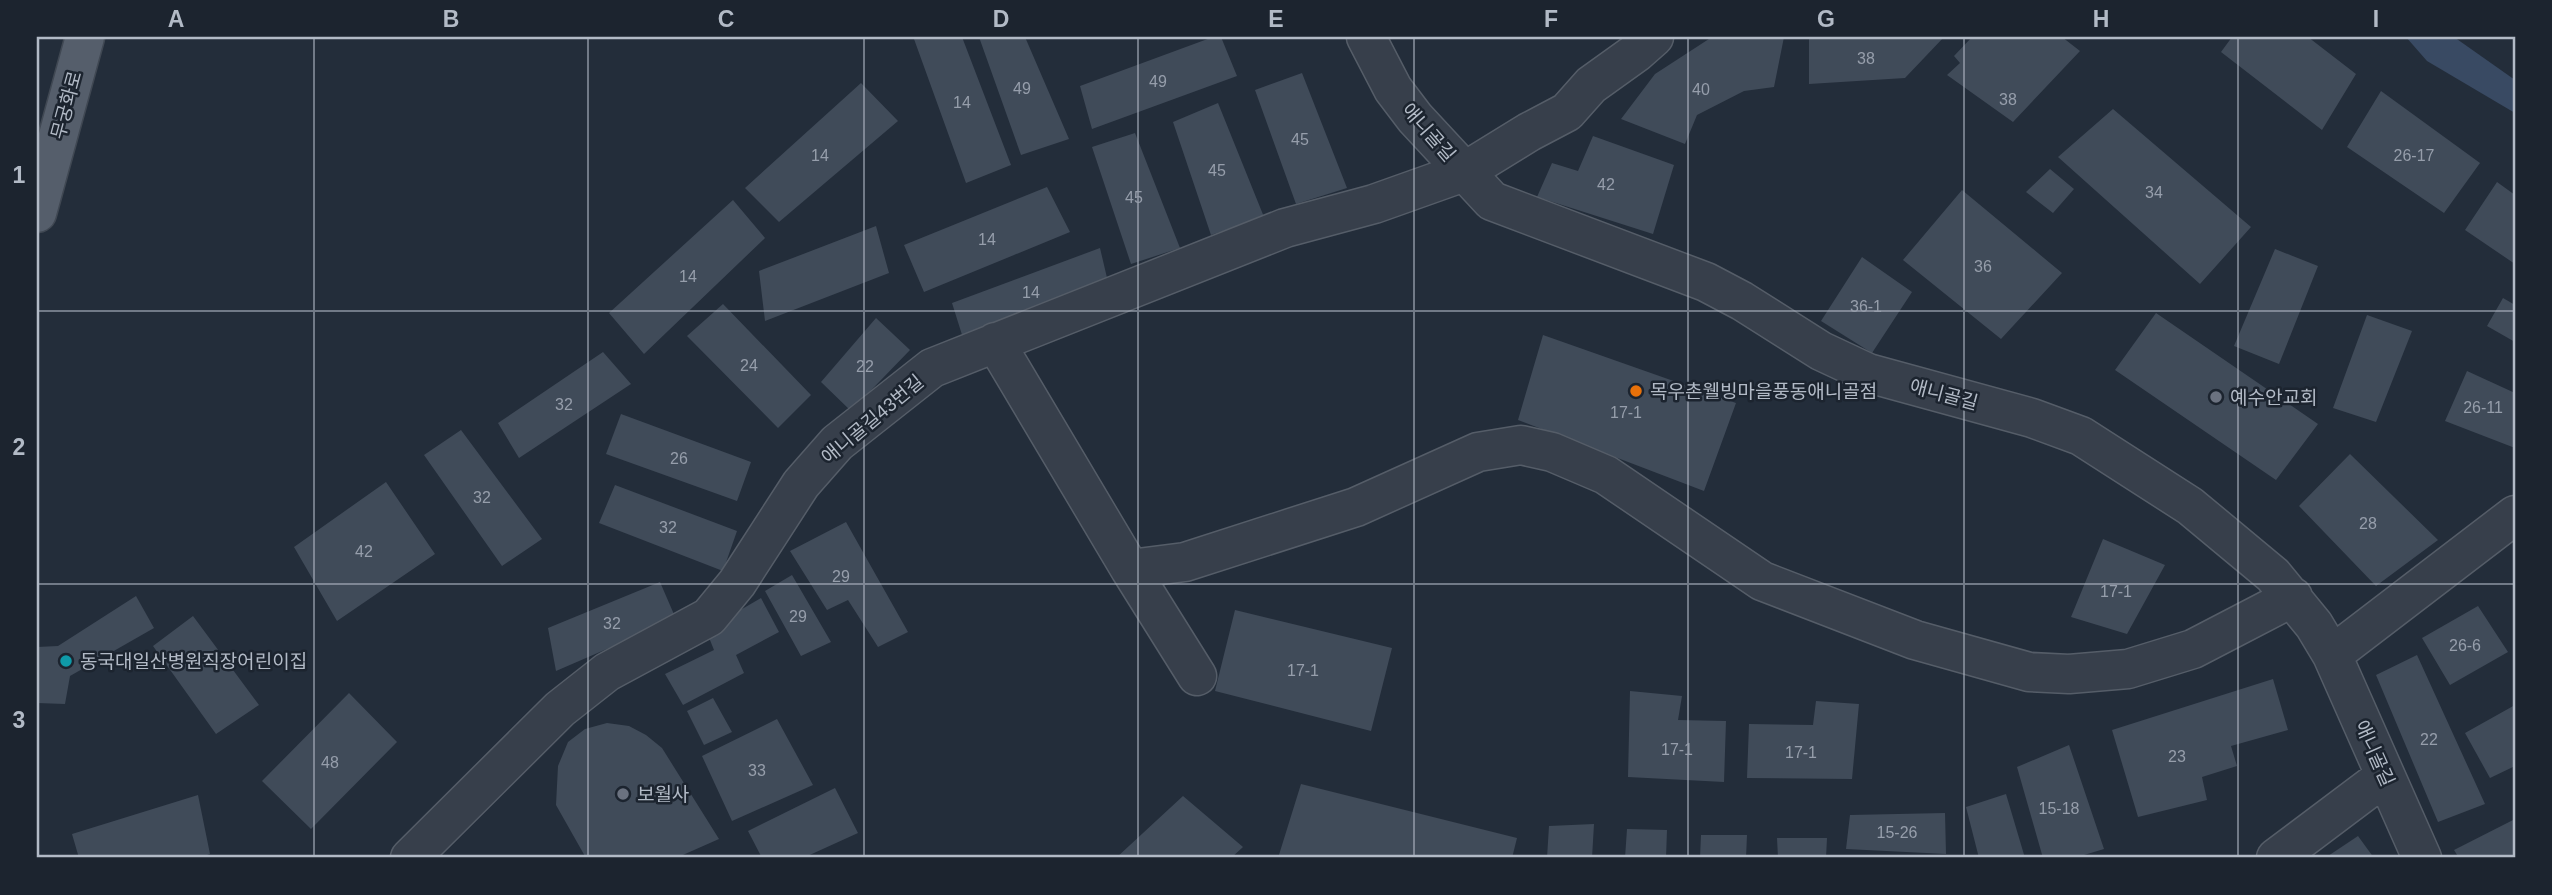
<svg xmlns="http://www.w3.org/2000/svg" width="2552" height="895" viewBox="0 0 2552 895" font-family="Helvetica,'Noto Sans KR',sans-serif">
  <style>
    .water { fill: #394a63 }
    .building { fill: #404b59 }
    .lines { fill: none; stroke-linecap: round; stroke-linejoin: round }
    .minor-casing { stroke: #555d68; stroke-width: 41 }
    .major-casing { stroke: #404853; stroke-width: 41 }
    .minor { stroke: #373f4b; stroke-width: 38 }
    .major { stroke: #555e6b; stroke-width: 38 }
    .grid { fill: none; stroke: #b2bac6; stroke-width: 2; stroke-opacity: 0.55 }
    .food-dot { fill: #e8710a; stroke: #1c242f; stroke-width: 2.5 }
    .worship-dot { fill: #6b7280; stroke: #1c242f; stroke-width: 2.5 }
    .culture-dot { fill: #0f9aa8; stroke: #1c242f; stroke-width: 2.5 }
    .labels { text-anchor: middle; stroke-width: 5; stroke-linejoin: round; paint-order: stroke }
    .number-label { font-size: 16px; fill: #969eab }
    .street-label { font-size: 19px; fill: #b2bac6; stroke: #1c242f }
    .poi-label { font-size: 19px; fill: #b2bac6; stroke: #1c242f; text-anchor: start }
    .neatline { fill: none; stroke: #b2bac6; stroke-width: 2.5 }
    .grid-label { font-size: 23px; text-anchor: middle; font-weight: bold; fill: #b2bac6 }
  </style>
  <rect width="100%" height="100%" fill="#232d3a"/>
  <!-- water -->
  <path class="water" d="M2406,37H2454L2515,80V113L2427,61Z"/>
  <!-- building -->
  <path class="building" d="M920,37H962L1011,165L966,183L914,39Z
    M979,37H1025L1069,139L1021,155Z
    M1213,37H1221L1237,76L1092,129L1080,86Z
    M1712,37H1784L1774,87L1744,91L1697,115L1685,144L1621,119L1655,74Z
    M1809,37H1944L1905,78L1809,84Z
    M1972,37H2062L2080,51L2013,122L1947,75L1960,63L1954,56Z
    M2232,37H2308L2356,74L2322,130L2221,52Z
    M1302,73L1347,188L1296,204L1255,90Z
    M861,83L898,121L779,222L745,188Z
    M2381,91L2480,163L2444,213L2347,147Z
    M1218,103L1264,217L1211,235L1173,122Z
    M2113,109L2251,227L2200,284L2058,157Z
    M1135,133L1180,248L1131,264L1092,147Z
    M1593,136L1674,165L1653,234L1537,197L1552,163L1578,171Z
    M2050,169L2074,189L2053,213L2026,192Z
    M2497,182L2515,195V264L2465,230Z
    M1047,187L1070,232L924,292L904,245Z
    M1962,190L2062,273L2001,339L1903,260Z
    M733,200L765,238L644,354L609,313Z
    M876,226L889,273L765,321L759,271Z
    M1100,248L1108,282L963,338L952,303Z
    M2275,249L2318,266L2279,364L2234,346Z
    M1862,257L1912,292L1872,353L1821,321Z
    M2503,298L2515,305V342L2487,326Z
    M723,304L811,395L778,428L687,336Z
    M2156,313L2318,424L2276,480L2115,370Z
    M2367,315L2412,331L2376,422L2333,408Z
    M876,318L910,350L851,411L821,382Z
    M1543,335L1736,403L1704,491L1518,420Z
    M603,352L631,384L519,458L498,423Z
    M2467,371L2515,393V448L2445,421Z
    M621,414L751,462L737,501L606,454Z
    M461,430L542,539L502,566L424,455Z
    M2350,454L2438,540L2376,586L2299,506Z
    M386,482L435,554L337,621L294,547Z
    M615,485L737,531L723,571L599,523Z
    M846,522L908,632L878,647L848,600L827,610L790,551Z
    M2103,539L2165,565L2127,634L2071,617Z
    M792,575L831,642L801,656L765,591Z
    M660,582L676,619L556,671L548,628Z
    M136,596L154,628L70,676L65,704L37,703V647L58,646Z
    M761,598L779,632L736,655L744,673L683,705L665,674L714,650L706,630Z
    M2478,606L2508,652L2450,685L2422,638Z
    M1235,610L1392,648L1371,731L1215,691Z
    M193,616L259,705L216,734L153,646Z
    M2417,655L2485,804L2438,822L2376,675Z
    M2273,679L2288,730L2231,746L2237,766L2202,777L2207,800L2138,817L2112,730Z
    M1630,691L1682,696L1678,720L1726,721L1724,782L1628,777Z
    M349,693L397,742L311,829L262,781Z
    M713,698L732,732L704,745L687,711Z
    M1816,701L1859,704L1852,779L1747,778L1749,724L1813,725Z
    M2515,705V766L2490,778L2465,733Z
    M777,719L813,785L732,821L702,756Z
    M607,723L629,726L646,735L662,748L719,839L676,858H586L556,805L558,766L568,742L585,729Z
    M2069,745L2104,849L2074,858H2043L2017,767Z
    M1301,784L1517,838L1512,858H1278Z
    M835,788L858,833L803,858H762L748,831Z
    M2006,794L2025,858H1979L1966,807Z
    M198,795L210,854L199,858H79L72,834Z
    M1183,796L1243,847L1231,858H1116Z
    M1945,813L1946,854L1846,849L1850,815Z
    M2515,819V858H2459L2454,850Z
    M1594,824L1592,858H1547L1549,826Z
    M1627,829L1667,830L1666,858H1625Z
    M1701,835H1747L1746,858H1700Z
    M2358,836L2374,858H2325Z
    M1777,838H1827L1826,858H1778Z"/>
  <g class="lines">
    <defs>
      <path id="minor" d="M1366,37L1393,89L1415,118L1492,201L1706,282L1742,301L1821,351L1868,373L2032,418L2081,436L2190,506L2273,575L2314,625L2332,655L2422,858
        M995,342L1130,569L1197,676
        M1130,569L1185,562L1356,507L1478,452L1521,445L1552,452L1606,475L1762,581L1915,640L2029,672L2069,674L2128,669L2193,649L2293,597
        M2332,655L2515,515
        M410,858L560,709L607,672L709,617L737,583L801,484L837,443L932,368L1285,228L1374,204L1464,172L1529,132L1567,112L1591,85L1637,52L1654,37
        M2276,858L2385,776"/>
      <path id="major" d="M37,213L85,37"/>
    </defs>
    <!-- minor casing -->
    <use href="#minor" class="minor-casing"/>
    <!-- major casing -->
    <use href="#major" class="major-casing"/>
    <!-- minor -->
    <use href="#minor" class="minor"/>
    <!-- major -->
    <use href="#major" class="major"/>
  </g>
  <!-- grid -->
  <path class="grid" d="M314,37V858M588,37V858M864,37V858M1138,37V858M1414,37V858M1688,37V858M1964,37V858M2238,37V858M37,311H2515M37,584H2515"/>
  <!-- markers -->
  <circle class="food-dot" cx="1636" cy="391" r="7"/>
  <g class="worship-dot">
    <circle cx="2216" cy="397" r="7"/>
    <circle cx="623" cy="794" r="7"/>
  </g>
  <circle class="culture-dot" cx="66" cy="661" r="7"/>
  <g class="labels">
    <!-- number labels -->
    <g class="number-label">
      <text x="1866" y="64">38</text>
      <text x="1158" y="87">49</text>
      <text x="1022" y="94">49</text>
      <text x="1701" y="95">40</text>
      <text x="2008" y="105">38</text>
      <text x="962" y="108">14</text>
      <text x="1300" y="145">45</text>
      <text x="820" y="161">14</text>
      <text x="2414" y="161">26-17</text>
      <text x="1217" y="176">45</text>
      <text x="1606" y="190">42</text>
      <text x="2154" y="198">34</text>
      <text x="1134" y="203">45</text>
      <text x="987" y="245">14</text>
      <text x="1983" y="272">36</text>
      <text x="688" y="282">14</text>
      <text x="1031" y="298">14</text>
      <text x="1866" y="312">36-1</text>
      <text x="749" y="371">24</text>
      <text x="865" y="372">22</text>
      <text x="564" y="410">32</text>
      <text x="2483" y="413">26-11</text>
      <text x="1626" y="418">17-1</text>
      <text x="679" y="464">26</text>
      <text x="482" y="503">32</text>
      <text x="2368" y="529">28</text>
      <text x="668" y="533">32</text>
      <text x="364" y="557">42</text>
      <text x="841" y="582">29</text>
      <text x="2116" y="597">17-1</text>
      <text x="798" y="622">29</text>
      <text x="612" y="629">32</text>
      <text x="2465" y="651">26-6</text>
      <text x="1303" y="676">17-1</text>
      <text x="2429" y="745">22</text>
      <text x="1677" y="755">17-1</text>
      <text x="1801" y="758">17-1</text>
      <text x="2177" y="762">23</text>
      <text x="330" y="768">48</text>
      <text x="757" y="776">33</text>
      <text x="2059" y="814">15-18</text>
      <text x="1897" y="838">15-26</text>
    </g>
    <!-- street labels -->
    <g class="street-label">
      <text transform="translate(66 105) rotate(-75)" y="7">무궁화로</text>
      <text transform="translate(1429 132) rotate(49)" y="7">애니골길</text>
      <text transform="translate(1944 394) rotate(15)" y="7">애니골길</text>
      <text transform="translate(872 419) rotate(-40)" y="7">애니골길43번길</text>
      <text transform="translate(2375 753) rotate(66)" y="7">애니골길</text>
    </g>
    <!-- poi labels -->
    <g class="poi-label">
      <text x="1650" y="398">목우촌웰빙마을풍동애니골점</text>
      <text x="2230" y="404">예수안교회</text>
      <text x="80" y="668">동국대일산병원직장어린이집</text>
      <text x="637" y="801">보월사</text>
    </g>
  </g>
  <!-- border -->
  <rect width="2552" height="895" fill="none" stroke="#1c242f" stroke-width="77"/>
  <rect x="38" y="38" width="2476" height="818" class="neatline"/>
  <g class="grid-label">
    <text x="176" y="27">A</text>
    <text x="451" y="27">B</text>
    <text x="726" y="27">C</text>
    <text x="1001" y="27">D</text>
    <text x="1276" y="27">E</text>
    <text x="1551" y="27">F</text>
    <text x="1826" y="27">G</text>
    <text x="2101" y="27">H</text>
    <text x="2376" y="27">I</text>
    <text x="19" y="183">1</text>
    <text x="19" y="455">2</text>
    <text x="19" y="728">3</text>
  </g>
</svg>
